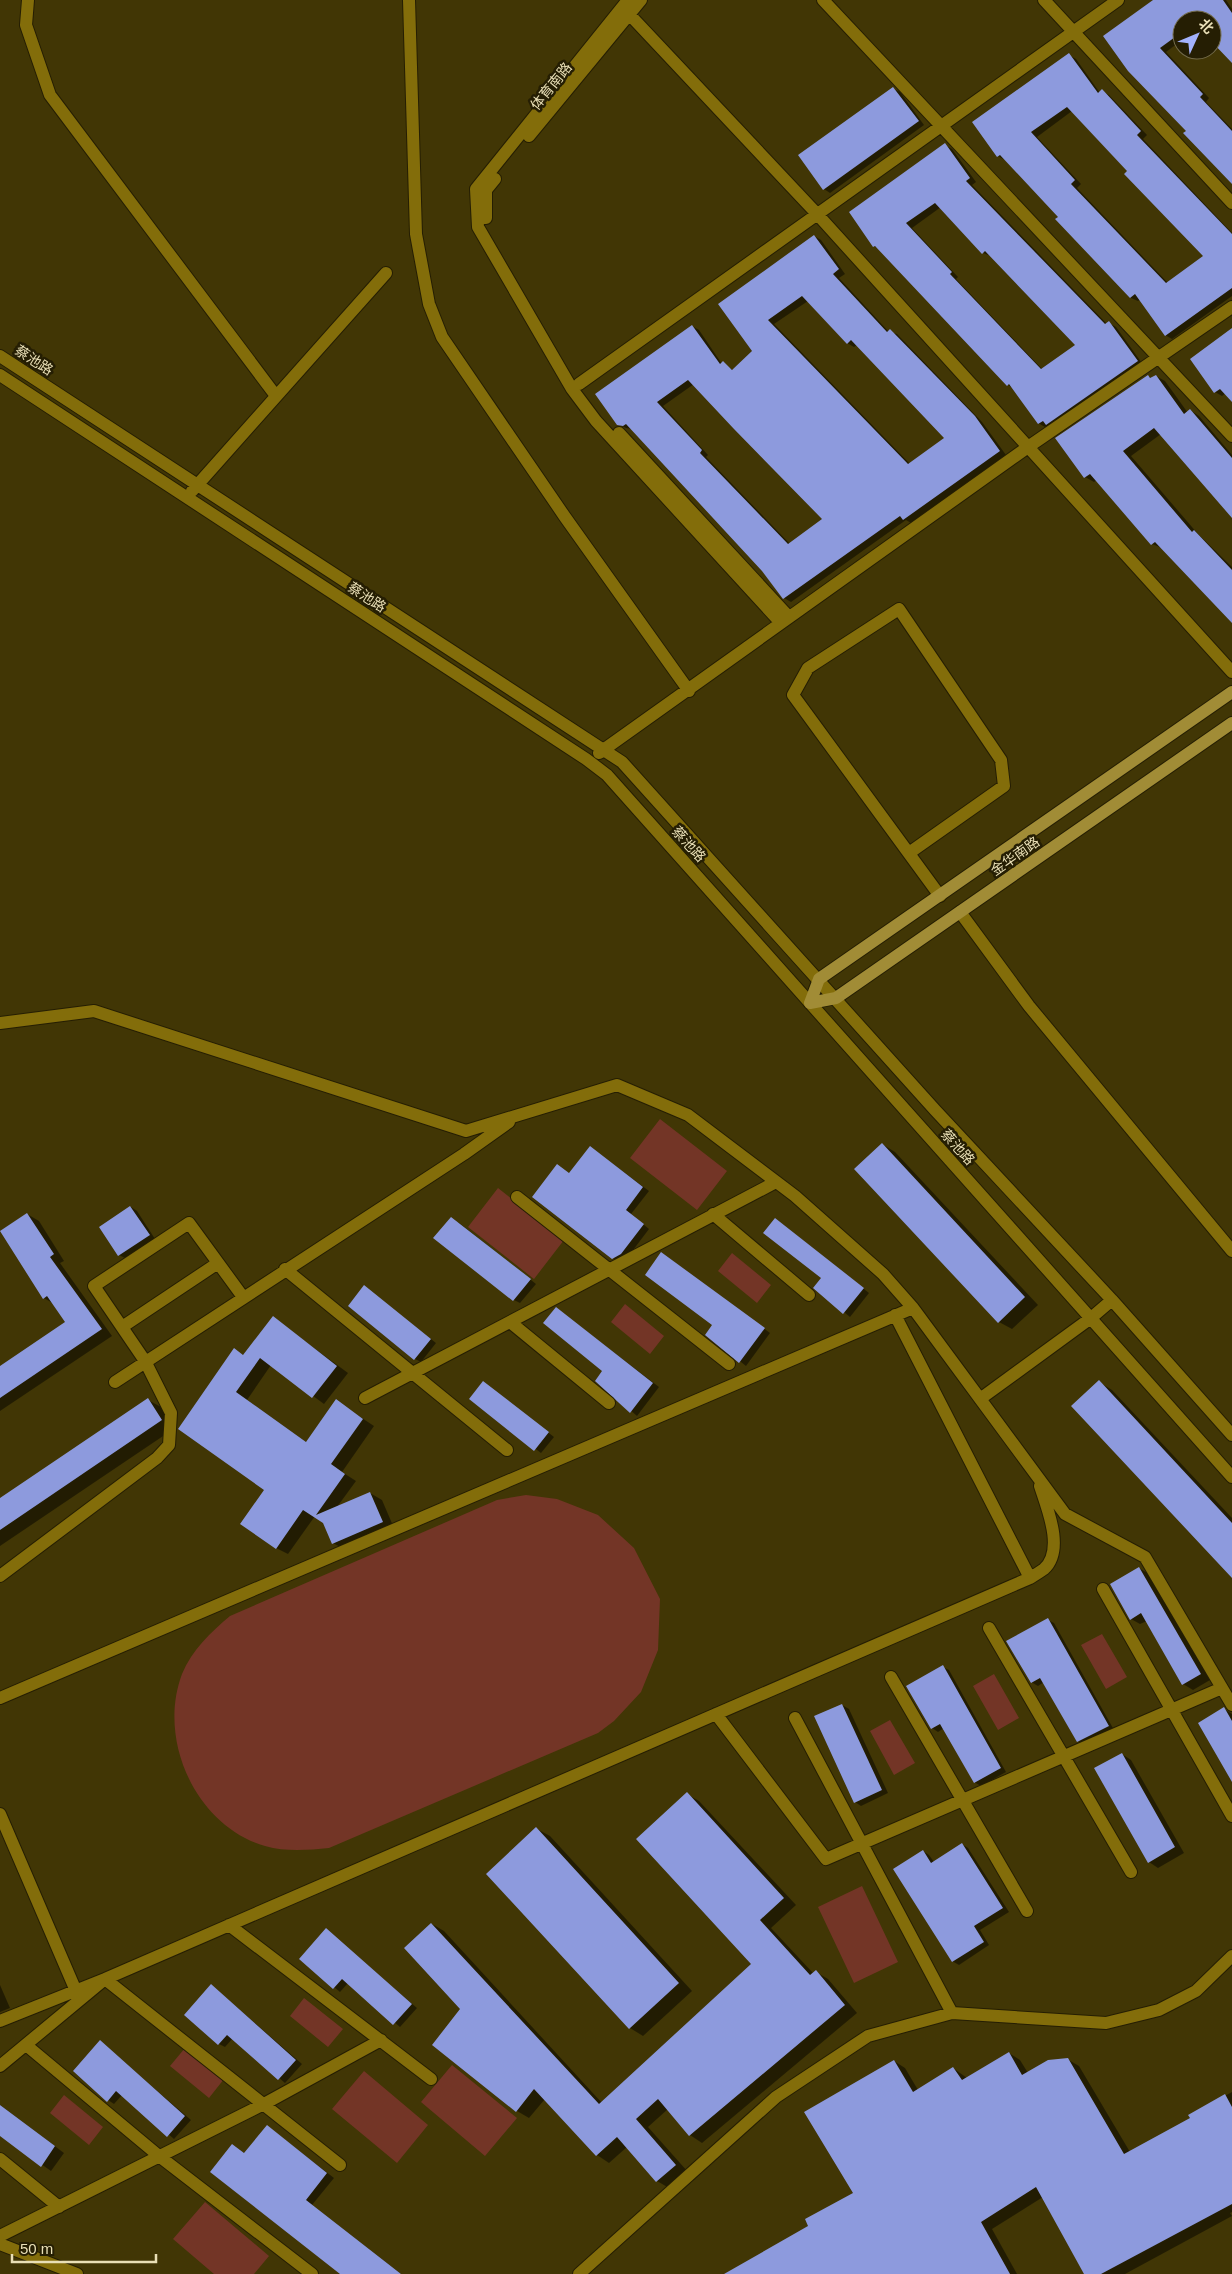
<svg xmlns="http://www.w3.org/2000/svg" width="1232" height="2274" viewBox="0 0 1232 2274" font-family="Helvetica,'Noto Sans SC',sans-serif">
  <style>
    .green { fill: #733526 }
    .shadow { fill: #0007; fill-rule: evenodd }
    .building { fill: #8d9add; fill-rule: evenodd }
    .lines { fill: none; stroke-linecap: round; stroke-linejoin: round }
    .minor-casing { stroke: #251e03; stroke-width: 14 }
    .major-casing { stroke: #251e03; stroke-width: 14 }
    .minor { stroke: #836d0a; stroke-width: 12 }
    .major { stroke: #a18c36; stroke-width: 12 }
    .labels { text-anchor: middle; stroke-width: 5; stroke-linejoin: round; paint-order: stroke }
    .street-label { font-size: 14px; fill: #e9dfb6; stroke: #251e03 }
  </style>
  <rect width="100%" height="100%" fill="#413605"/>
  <!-- green -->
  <path class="green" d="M660,1119L727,1171L697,1210L630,1158Z
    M498,1188L564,1240L534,1279L468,1227Z
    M732,1253L771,1285L757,1303L718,1271Z
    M625,1304L664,1336L650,1354L611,1322Z
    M526,1495L557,1499L598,1515L634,1548L660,1599L658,1650L641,1692L614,1721L598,1733L329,1848C308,1850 286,1852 265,1846C196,1826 157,1740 182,1674C192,1650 211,1632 230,1616L497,1500Z
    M1102,1634L1127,1677L1106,1689L1081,1645Z
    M994,1674L1019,1718L998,1730L973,1686Z
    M890,1720L915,1763L894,1775L870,1731Z
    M862,1886L898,1962L854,1983L818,1907Z
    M304,1998L343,2029L328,2047L290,2016Z
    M185,2048L224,2079L209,2098L170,2066Z
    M452,2065L517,2118L485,2156L421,2102Z
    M364,2071L428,2125L397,2163L332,2109Z
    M64,2095L103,2127L89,2145L50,2113Z
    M205,2202L269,2256L254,2274H214L173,2239Z"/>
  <!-- shadow -->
  <path class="shadow" d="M1155,0H1226L1232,9V61L1212,40V20H1182V40L1166,52L1209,98L1206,102L1232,129V182L1187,131L1129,70Z
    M1069,55L1076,59L1100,93L1102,91L1109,95L1147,135L1143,139L1232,233V296L1172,339L1165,335L1140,300L1138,301L1131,298L1056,219L1060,217L1005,160L998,156ZM1072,111L1129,171L1205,257L1168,283L1077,188L1081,184L1037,137Z
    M894,89L900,92L924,125L830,193L824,189Z
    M945,145L952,149L976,182L972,185L1107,324L1109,323L1116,327L1144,366L1054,428L1049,425L1045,427L1038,423L1013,388L1008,385L881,250L874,246ZM941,207L983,253L991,256L1077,346L1043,370L956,279L958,277L912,228Z
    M814,236L821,240L845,274L839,278L889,332L897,334L982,422L1006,455L911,523L906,520L791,602L784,598L763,570L632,429L626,428L618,424L692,326L699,330L722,364L733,370L753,352L720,304ZM808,301L847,343L854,347L857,345L946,439L910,464L774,324ZM694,384L824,520L790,544L706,457L708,455L663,406Z
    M1232,330V400L1226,393L1222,396L1215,392Z
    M1148,376L1152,379L1156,376L1165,381L1188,413L1190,410L1199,416L1232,455V516L1161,434L1131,456L1198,534L1232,567V621L1162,548L1152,544L1097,480L1094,482L1085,477Z
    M882,1144L895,1152L1038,1305L1012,1329L999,1322Z
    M590,1147L649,1191L631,1214L649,1229L627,1258L619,1262L613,1258L570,1174Z
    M131,1207L137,1211L155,1239L125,1258L119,1255Z
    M27,1214L39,1221L64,1261L60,1263L112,1336L0,1411V1367L67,1322L54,1304L44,1298Z
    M458,1222L536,1284L520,1303L514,1300Z
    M781,1223L869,1293L850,1317L815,1288L822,1278Z
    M662,1253L770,1333L746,1366L707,1335L714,1325Z
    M364,1287L436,1343L421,1362L415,1359Z
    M557,1309L659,1387L637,1416L597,1381L604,1371Z
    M273,1318L348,1373L324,1404L271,1365L247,1400L307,1443L336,1401L374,1426L342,1472L356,1481L337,1507L370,1493L382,1500L394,1528L344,1549L333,1543L324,1522L315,1516L288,1554L276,1548L266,1490L180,1429L235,1350L244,1356Z
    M483,1382L554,1437L541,1453L470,1399Z
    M1099,1382L1112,1390L1232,1518V1564Z
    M148,1400L161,1407L175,1428L0,1546V1500Z
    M1139,1568L1149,1574L1210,1680L1193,1690L1183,1684L1147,1621L1140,1624L1131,1619Z
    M1048,1620L1054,1623L1114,1730L1084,1745L1078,1741L1044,1682L1038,1686L1031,1682Z
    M943,1667L949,1670L1006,1772L981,1786L974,1782L944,1728L938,1732L932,1728Z
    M842,1705L849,1709L888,1793L861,1806L855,1802Z
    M1224,1709L1232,1714V1780Z
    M1122,1754L1131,1760L1184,1853L1158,1868L1149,1862Z
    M687,1794L699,1801L796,1905L771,1928L813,1973L816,1972L828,1979L857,2013L702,2143L690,2135L668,2109L648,2127L688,2172L669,2188L657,2181L627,2147L609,2163L597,2155L545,2099L529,2118L517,2111L434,2044L462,2009L432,1924L444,1931L602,2103L753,1964Z
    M537,1829L550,1836L692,1991L643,2036L630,2028Z
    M962,1844L968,1848L1009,1912L980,1930L989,1945L959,1965L952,1961L923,1851L929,1855L934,1862Z
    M326,1930L417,2008L400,2027L348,1983L340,1992L301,1959Z
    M0,1985L10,2008L0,2012Z
    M211,1985L302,2064L285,2083L233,2038L225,2047L219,2044Z
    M100,2042L191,2120L174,2139L122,2095L114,2104L108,2100Z
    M1009,2053L1020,2060L1028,2073L1067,2059L1079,2066L1130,2152L1192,2118L1190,2115L1232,2092V2212L1230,2213L1232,2216L1125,2274H1086L1043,2197L992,2229L1017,2274H727L810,2227L854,2193L894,2061L905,2068L918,2090L953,2068L967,2078Z
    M0,2105L64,2153L51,2171L0,2135Z
    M267,2126L334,2178L312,2205L401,2274H343L233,2145L245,2154Z"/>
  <!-- building -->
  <path class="building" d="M1153,0H1223L1232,13V63L1212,42V20H1182V32L1160,48L1203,94L1200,97L1232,131V184L1183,133L1186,131L1128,71L1103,36Z
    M1069,53L1098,93L1102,89L1141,131L1137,135L1232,234V288L1165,336L1135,294L1130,298L1055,219L1058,217L1000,155L997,157L972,122ZM1067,107L1127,171L1124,174L1203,256L1166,283L1071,184L1075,180L1031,132Z
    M893,87L919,121L823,190L798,155Z
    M945,143L970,178L966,181L1105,324L1109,321L1138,361L1046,425L1043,421L1038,424L1009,384L1007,386L875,246L873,247L849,212ZM935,203L982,254L985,251L1075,345L1041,369L950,274L952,272L906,223Z
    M814,235L839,269L833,274L887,332L890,329L975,416L1000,451L903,520L900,516L783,599L762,571L626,424L623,426L617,425L595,394L692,325L720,364L723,361L732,370L752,351L718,304ZM802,296L847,344L851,340L944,438L908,464L768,320ZM688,380L734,429L822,519L788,544L700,453L702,450L657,402Z
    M1232,328V402L1220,389L1214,393L1190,359Z
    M1148,375L1150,378L1156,375L1184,414L1190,409L1232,458V518L1154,428L1123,451L1192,532L1194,530L1232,570V623L1155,542L1151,545L1090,474L1084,478L1055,438Z
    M882,1143L1025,1297L998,1323L854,1169Z
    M590,1146L643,1187L626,1210L644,1224L621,1254L612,1259L532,1197L557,1164L569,1173Z
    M130,1206L150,1235L118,1256L99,1227Z
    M27,1213L54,1254L50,1257L102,1329L0,1398V1366L65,1322L47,1296L43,1299L0,1231Z
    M451,1217L531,1279L513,1301L433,1238Z
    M775,1218L864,1288L843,1314L813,1288L821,1278L763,1233Z
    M661,1252L765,1328L739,1363L705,1335L712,1325L645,1275Z
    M364,1285L431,1339L414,1360L348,1306Z
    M556,1307L653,1383L630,1413L595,1381L602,1371L543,1323Z
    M273,1316L337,1366L312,1398L260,1358L236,1392L306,1442L336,1399L363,1419L331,1464L345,1474L316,1515L370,1492L383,1522L332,1544L323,1523L303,1510L276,1549L240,1524L264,1490L178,1429L234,1348L243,1355Z
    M1099,1380L1232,1523V1578L1071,1406Z
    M483,1381L549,1432L534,1451L469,1399Z
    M148,1398L162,1420L0,1530V1498Z
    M1139,1567L1201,1674L1182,1685L1141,1613L1130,1620L1110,1584Z
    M1048,1618L1109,1726L1077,1742L1040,1678L1031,1683L1006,1641Z
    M943,1665L1001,1768L974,1783L940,1724L931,1729L906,1686Z
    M842,1704L882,1790L854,1803L814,1716Z
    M1224,1707L1232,1721V1782L1198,1723Z
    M1122,1753L1175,1847L1148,1863L1094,1768Z
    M687,1792L784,1898L760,1920L810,1975L816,1970L845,2005L689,2136L658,2099L636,2119L676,2165L656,2182L617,2137L596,2156L534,2089L516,2112L432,2045L460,2009L404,1948L431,1923L599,2104L751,1964L636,1839Z
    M536,1827L679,1983L629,2029L486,1874Z
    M962,1843L1003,1908L974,1926L984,1942L952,1962L893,1869L923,1850L931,1863Z
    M326,1928L412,2004L393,2025L342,1979L333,1989L299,1959Z
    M211,1984L296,2060L278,2080L227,2035L218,2045L184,2015Z
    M100,2040L185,2116L167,2137L116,2091L107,2102L73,2071Z
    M1009,2052L1022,2075L1048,2060L1068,2058L1124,2154L1190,2118L1188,2115L1225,2094L1232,2107V2204L1101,2274H1084L1036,2187L981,2222L1010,2274H724L808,2226L805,2219L853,2193L804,2112L894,2060L913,2092L953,2067L962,2080Z
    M0,2105L55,2146L41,2167L0,2136Z
    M267,2125L327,2173L306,2200L401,2274H340L210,2172L232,2144L244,2153Z"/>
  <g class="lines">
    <defs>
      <path id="minor" d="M28,0L26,25L50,95L276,396
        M409,0L416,234L429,304L442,337L565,517L689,691
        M628,0L476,189L478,227L572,389L596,421L781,623
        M823,0L1232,436
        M1044,0L1232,203
        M629,14L818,215L1232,672
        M529,136L641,0
        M486,218V190L495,179
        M0,356L622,762L935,1110L1112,1300L1232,1435
        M0,375L586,759L607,775L1232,1477
        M579,384L1118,0
        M619,433L789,617
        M192,491L386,273
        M599,753L1028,447L1232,307
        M909,853L1004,786L1001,760L899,609L808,668L793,695L940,896
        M960,912L1029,1006L1232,1251
        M0,1023L94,1011L466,1131L617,1085L688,1115L795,1196L883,1274L913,1308L1065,1514L1145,1557L1232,1705
        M517,1197L729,1364
        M713,1214L809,1295
        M285,1269L507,1450
        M895,1315L1030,1578
        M510,1322L609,1403
        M122,1327L218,1263
        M115,1382L464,1154L509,1122
        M365,1398L776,1182
        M980,1399L1091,1318L1112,1300
        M0,1576L157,1458L169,1445L171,1413L145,1361L94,1286L189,1223L243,1297
        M1103,1589L1232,1816
        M989,1628L1131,1872
        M891,1677L1027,1911
        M0,1698L913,1308
        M716,1714L826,1859L1222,1688
        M795,1718L952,2013
        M0,1814L76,1991
        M229,1925L431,2079
        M0,2021L105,1979L1030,1578C1035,1575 1040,1572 1044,1569C1065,1550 1047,1508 1040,1486
        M26,2045L159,2156L312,2274
        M0,2066L105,1979L340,2165
        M0,2159L59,2207
        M0,2236L264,2104L381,2040
        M0,2244L77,2274
        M579,2274L776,2097L868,2036L952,2013L1106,2023L1159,2010L1196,1991L1232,1956"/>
      <path id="major" d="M810,1003L819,979L1232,692
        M810,1003L836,998L1232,723"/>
    </defs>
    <!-- minor casing -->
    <use href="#minor" class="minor-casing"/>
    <!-- major casing -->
    <use href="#major" class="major-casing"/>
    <!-- minor -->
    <use href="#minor" class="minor"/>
    <!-- major -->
    <use href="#major" class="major"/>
  </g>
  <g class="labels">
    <!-- street labels -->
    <g class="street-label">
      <text transform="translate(551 86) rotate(-51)" y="5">体育南路</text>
      <text transform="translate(34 360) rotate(33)" y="5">蔡池路</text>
      <text transform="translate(367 597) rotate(33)" y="5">蔡池路</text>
      <text transform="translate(689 844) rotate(48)" y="5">蔡池路</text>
      <text transform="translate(1015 856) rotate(-35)" y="5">金华南路</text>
      <text transform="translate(958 1147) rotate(48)" y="5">蔡池路</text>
    </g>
  </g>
  <!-- north arrow -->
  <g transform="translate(1197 35) rotate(46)"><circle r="24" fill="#251e03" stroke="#736b4b"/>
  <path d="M0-4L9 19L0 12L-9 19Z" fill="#a3b2fd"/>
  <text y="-8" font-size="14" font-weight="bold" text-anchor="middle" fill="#e9dfb6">北</text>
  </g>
  <!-- scale -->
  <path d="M12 2254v8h144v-8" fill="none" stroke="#e9dfb6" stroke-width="2.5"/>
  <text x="20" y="2254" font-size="15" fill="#e9dfb6" stroke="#251e03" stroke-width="4" paint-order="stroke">50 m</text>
</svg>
